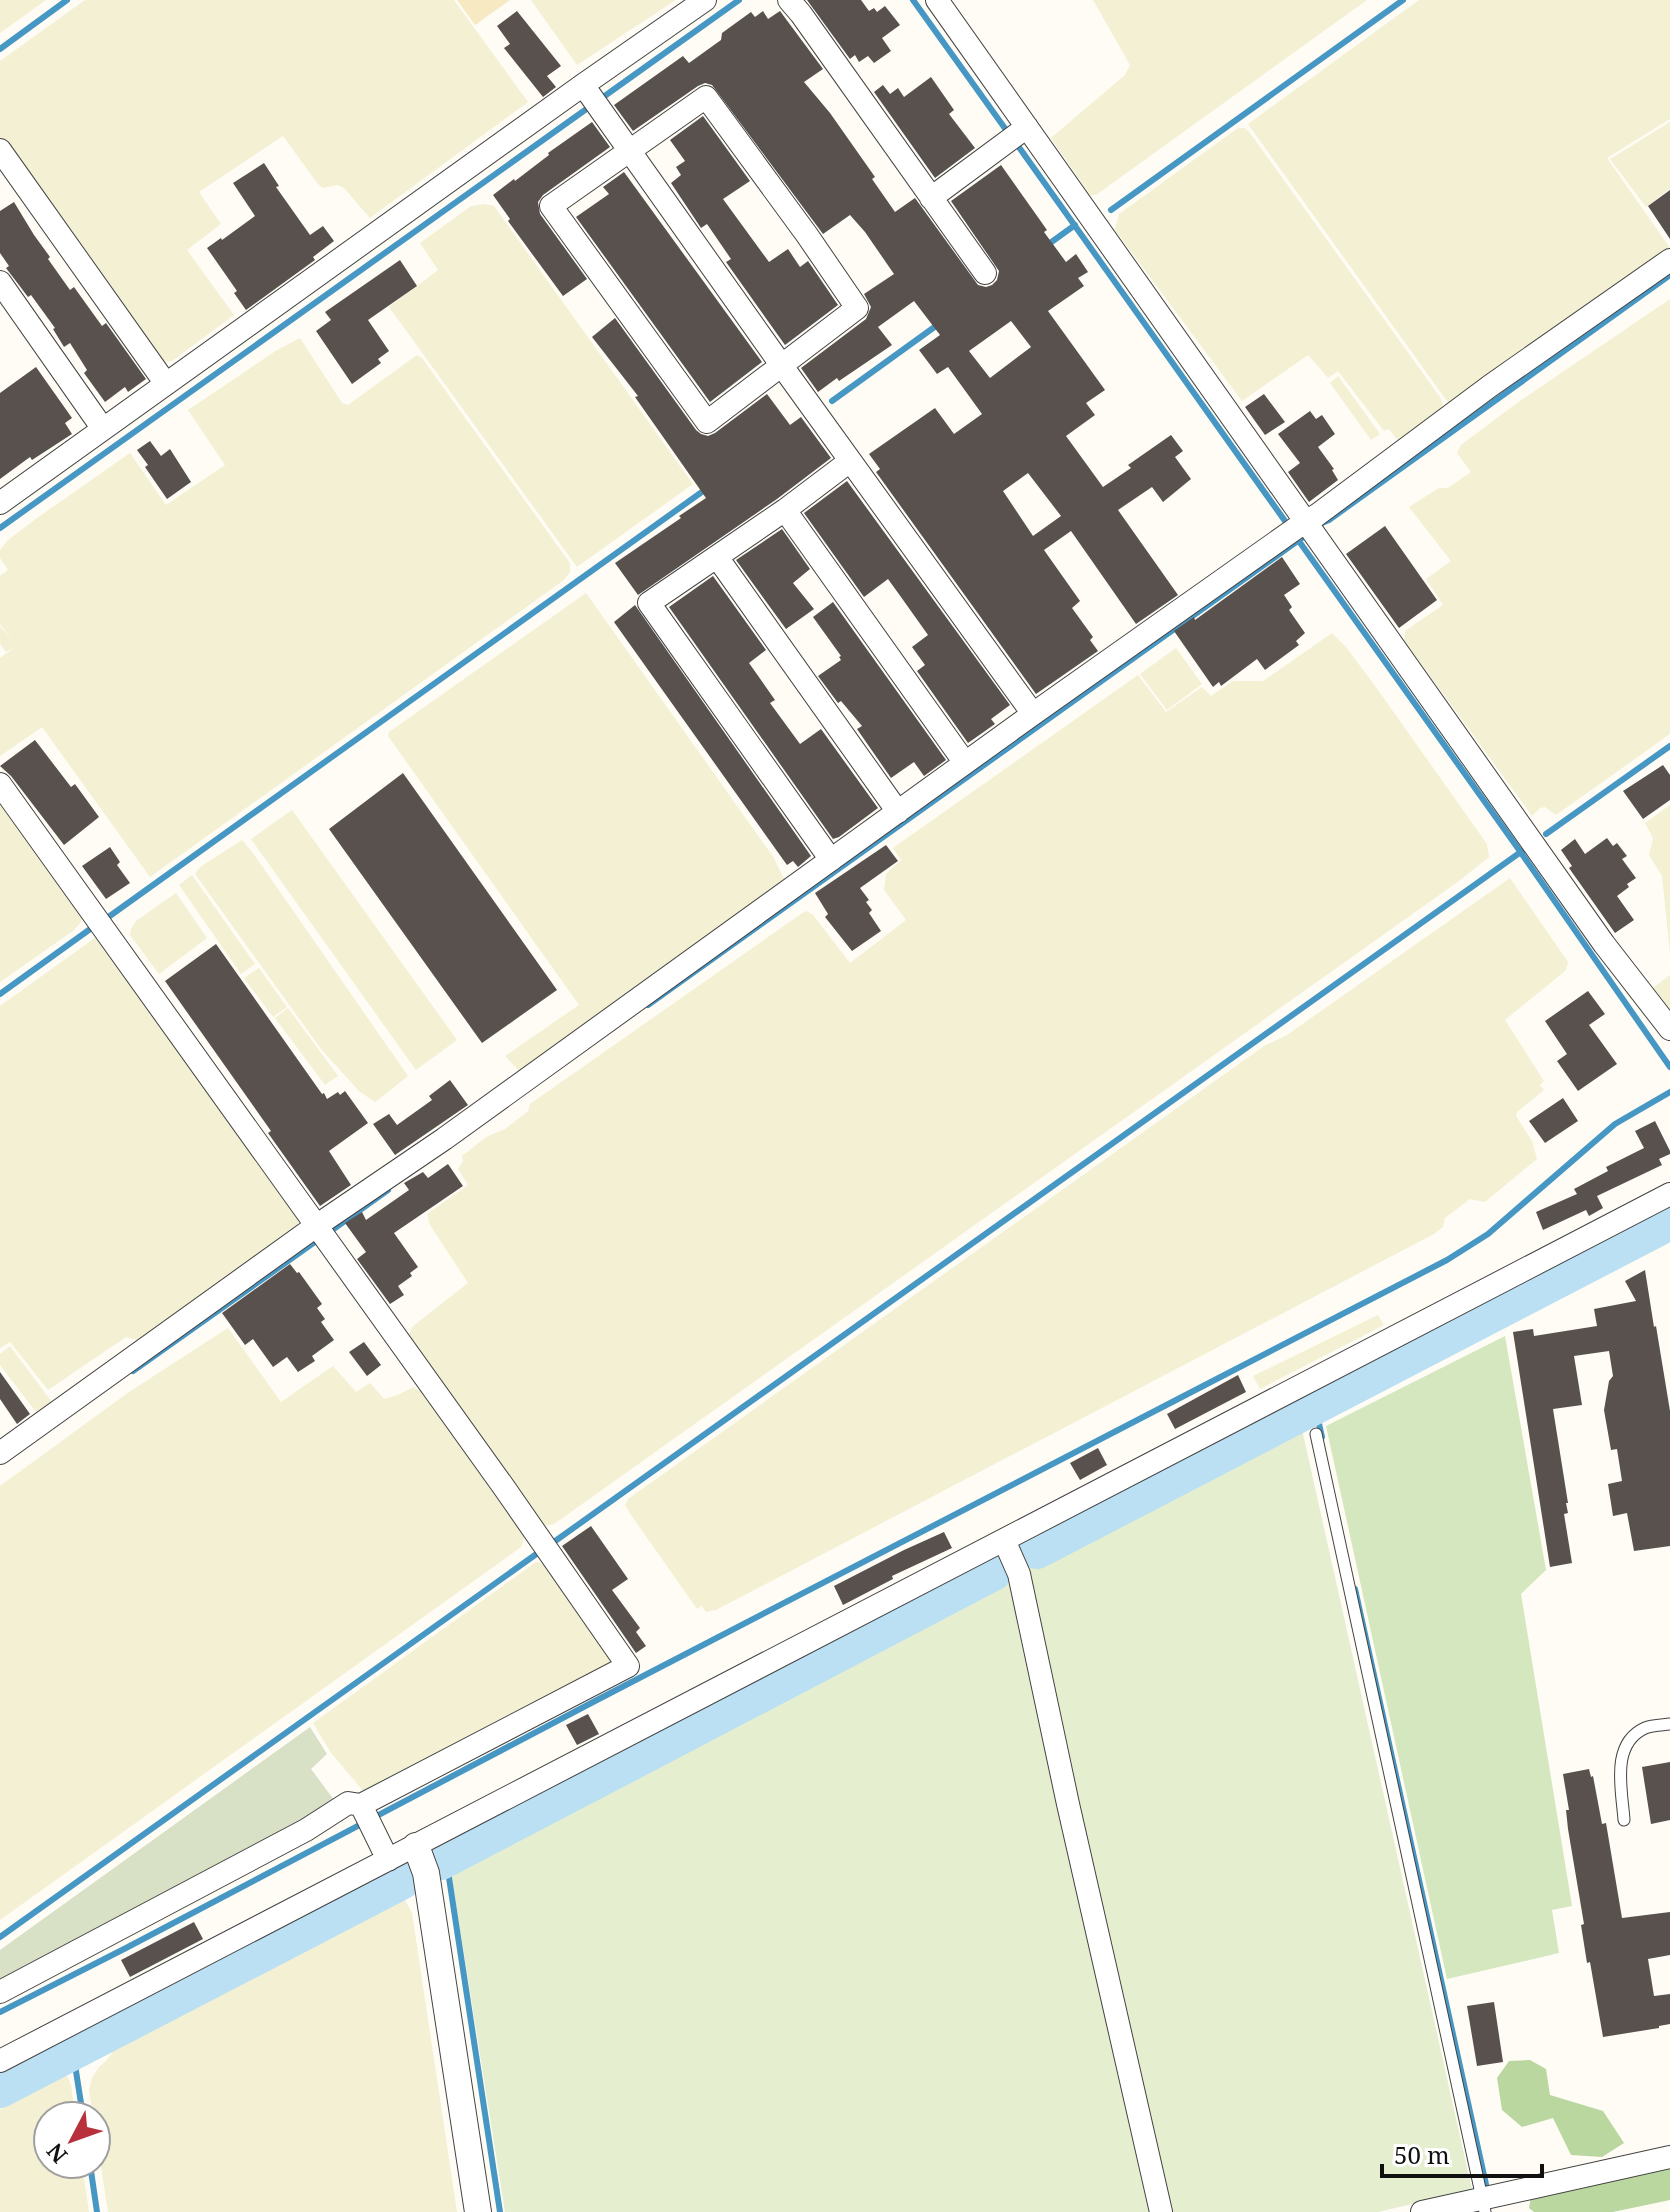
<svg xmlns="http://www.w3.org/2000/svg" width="1670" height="2212" viewBox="0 0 1670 2212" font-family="'Noto Serif',serif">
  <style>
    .farmland { fill: #f3f0d4 }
    .green { fill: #d5e7be }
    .forest { fill: #bad79f }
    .sand { fill: #f7eac3 }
    .cemetery { fill: #d8e0c5 }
    .pitch { fill: #e5efd0 }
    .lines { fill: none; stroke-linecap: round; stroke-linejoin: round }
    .stream { stroke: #4797c5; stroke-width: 6 }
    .river { stroke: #bbe0f3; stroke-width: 38 }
    .building { fill: #58514d; fill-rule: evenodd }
    .service-casing { stroke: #434343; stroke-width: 13 }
    .minor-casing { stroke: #434343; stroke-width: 24 }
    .tertiary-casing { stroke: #434343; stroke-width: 28 }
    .service { stroke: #fff; stroke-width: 11 }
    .minor { stroke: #fff; stroke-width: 22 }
    .tertiary { stroke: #fff; stroke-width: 26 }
  </style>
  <rect width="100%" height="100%" fill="#fefcf4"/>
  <!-- farmland -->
  <path class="farmland" d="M0,0H46L0,33Z
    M85,0H454L528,102L370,218L344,188L337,185L323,188L318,184L283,136L199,192L221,224L187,250L234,315L172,361L164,362L158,358L0,138V61Z
    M531,0H676L577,65Z
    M1093,0H1367L1096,195H1090L1051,138L1125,75L1130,65Z
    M1419,0H1670V119L1607,158L1670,248L1449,404L1248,124Z
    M1670,122V191L1668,190L1646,207L1610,159Z
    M1238,128H1245L1250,133L1440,397L1443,404L1441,410L1399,442L1389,429L1384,431L1338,371L1328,378L1308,355L1242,401L1115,230L1119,214Z
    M484,204L494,206L693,484L577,567L389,307L438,270L420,243L471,206Z
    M1670,299V734L1556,815L1545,807L1540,808L1532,816L1404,640L1405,631L1443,605L1426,579L1451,561L1409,507L1439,488H1448L1471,472L1457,453L1461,445L1517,403Z
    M300,338L342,403L348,405L417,355L422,358L570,563V572L564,580L150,877L42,727L0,756V658L16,646L6,652L0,644V626L13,641L0,624V576L8,570L0,558V550L8,540L37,518L130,453L166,505L225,465L188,410L277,350Z
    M1338,376L1380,434L1371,440L1330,383Z
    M586,593L774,858L785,881L521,1073L505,1056L579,1005L388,736L389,732Z
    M1332,633L1346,647L1378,690L1487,844L1489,857L1459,881L554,1524L540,1527L405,1338L410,1333L412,1327L468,1283L430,1225L427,1214L468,1185L458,1169L463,1161L462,1156L486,1137L505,1129L528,1111L530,1104L801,914L807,911L813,915L850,963L906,920L884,890L886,874L901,860L893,848L1138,675L1166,712L1202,687L1211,696L1233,681H1263Z
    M1176,648L1202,684L1167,710L1140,674Z
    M0,799L83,914L81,922L73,931L0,982Z
    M1670,805V954L1662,876L1649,855L1653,838L1645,823Z
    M292,810L457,1040L416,1070L251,839Z
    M242,840L253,853L408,1076L375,1102L359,1091L321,1049L195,874L200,867Z
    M192,875L255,964L241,974L179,885Z
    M1510,878L1568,962L1566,970L1559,976L1505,1020L1544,1081L1540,1085L1544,1090L1517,1112L1516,1116L1532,1141L1537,1159L1485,1202L1470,1199L1445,1218L1443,1227L1434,1234L716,1610L706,1612L702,1606L697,1609L629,1512L625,1505L628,1499L1264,1046L1287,1035Z
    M176,893L207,938L159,974L130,935L131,929L136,921Z
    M99,935L299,1218L297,1228L141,1341L126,1337L48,1390L10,1342L0,1348V1006Z
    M259,968L287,1007L273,1017L244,978Z
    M1670,975V1017L1650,990Z
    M288,1008L338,1076L325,1085L275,1018Z
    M1378,1315L1384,1325L1260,1389L1253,1376Z
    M228,1328L281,1402L333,1366L356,1392L370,1383L384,1399L398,1395L413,1387L418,1390L426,1391L526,1533L521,1547L0,1920V1486L129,1392Z
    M10,1346L54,1405L39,1416L0,1365V1354Z
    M536,1562L549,1564L613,1661L611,1666L365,1793L331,1753L313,1723Z
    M405,1900L412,1913L457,2212H108L96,2135V2116H93L89,2090L92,2078L99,2067L107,2060L113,2051L395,1904Z
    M64,2075L68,2077L71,2085L75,2116H48V2164H82L89,2212H0V2109Z"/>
  <!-- green -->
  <path class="green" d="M1505,1336L1546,1570L1521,1594L1572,1906L1552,1910L1559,1953L1447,1979L1326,1426Z"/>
  <!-- forest -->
  <path class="forest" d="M1530,2060L1546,2069L1550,2095L1603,2111L1624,2143L1602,2157L1571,2155L1553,2118L1522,2127L1502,2110L1497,2078L1509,2061Z
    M1670,2167V2200L1613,2212H1534L1529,2208L1531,2197Z"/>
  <!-- sand -->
  <path class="sand" d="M457,0H510L475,25Z"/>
  <!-- cemetery -->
  <path class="cemetery" d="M310,1727L327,1754L311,1769L337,1804L0,1986V1950Z"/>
  <!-- pitch -->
  <path class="pitch" d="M1301,1425L1472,2190L1378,2212H1168L1028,1565Z
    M1011,1576L1151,2212H505L450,1866Z"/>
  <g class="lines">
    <!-- stream -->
    <path class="stream" d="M913,0L1009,134
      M0,49L67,0
      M1016,143L1290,528
      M1111,210L1403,0
      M1046,246L1075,225
      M832,401L940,323
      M1322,523L1329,520L1670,275
      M0,528L739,0
      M1296,537L1517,847L1670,1067
      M1546,834L1670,746
      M107,918L706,489
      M0,994L93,927
      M648,1005L1306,535
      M328,1233L388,1190
      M133,1371L319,1239
      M1315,1406L1322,1437
      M551,1544L1525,849
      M1355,1589L1487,2189H1489
      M446,1858L500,2212
      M0,1937L542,1550
      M0,2012L126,1948L595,1701L1205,1385L1447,1260L1488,1234L1615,1124L1670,1092
      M73,2052L83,2116
      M90,2164L97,2212"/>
    <!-- river -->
    <path class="river" d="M1037,1550L1670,1221
      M441,1861L993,1572
      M0,2089L401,1881"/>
  </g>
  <!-- building -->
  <path class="building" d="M807,0H861L869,11L874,8L877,12L885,6L900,25L882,38L891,51L874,63L868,56L859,62L855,55L850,59Z
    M517,11L561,66L547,76L556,87L543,97L504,48L510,44L497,26Z
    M763,11L768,19L780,11L823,69L804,82L830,113L875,177L872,179L895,212L915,198L978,285L986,287L992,285L997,280L999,271L951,201L1001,165L1047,230L1044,232L1066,262L1076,254L1088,272L1078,278L1084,286L1048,311L1105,390L1086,403L1095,415L1066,436L1103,487L1131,468L1128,465L1171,435L1183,451L1175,457L1191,479L1163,502L1152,487L1118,510L1178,595L1136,624L1071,531L1044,550L1080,601L1072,608L1093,637L1090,640L1098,651L1036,694L876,472L880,469L869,454L935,408L954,434L982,414L948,367L937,374L919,350L940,335L914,301L878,327L892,345L839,381L837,378L818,392L801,368L866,319L871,307L864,294L894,274L865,232L850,215L823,234L712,85L705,83L698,86L633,131L614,105L683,56L689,63L721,40L722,33L751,12L755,17ZM1011,321L1031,347L990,378L969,351ZM1028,473L1061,516L1033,536L1003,491Z
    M931,77L954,110L949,114L975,148L935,178L874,92L883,85L890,94L898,88L904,97Z
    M703,116L750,181L723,199L769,262L788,249L800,267L808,261L838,305L785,345L726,262L731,259L707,224L701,228L671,183L681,175L676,167L685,161L670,140Z
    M592,122L610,147L543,195L538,202L540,214L587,279L563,296L508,221L510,219L493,195L514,179L515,181L549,155L548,153Z
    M264,163L279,186L276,187L310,235L323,226L334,241L313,257L315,260L246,310L234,293L237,291L207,248L221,238L222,240L255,216L233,183Z
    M624,172L762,362L710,402L576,217L609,194L603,187Z
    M1670,190V239L1648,206Z
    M14,202L34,235L50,257L48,259L70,290L74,287L102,326L106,323L146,379L128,392L125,387L105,402L84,373L87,370L70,343L64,347L53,329L55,328L31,295L28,297L6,268L9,266L0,253V211Z
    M400,260L417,286L368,320L389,351L378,359L381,363L352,384L316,331L331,320L325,312Z
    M615,318L696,430L701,434L708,436L715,433L767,394L790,425L801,417L831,458L777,499L638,595L615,563L681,518L679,516L706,498L635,397L638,396L592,337Z
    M36,367L72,418L65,423L72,434L32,460L30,457L0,479V393Z
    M1264,394L1285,422L1265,435L1245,407Z
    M1310,411L1316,419L1322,415L1335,434L1318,447L1334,469L1332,470L1338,480L1309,502L1288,472L1300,463L1278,434Z
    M150,441L161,456L170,449L191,482L167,499L145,467L148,465L137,450Z
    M847,481L1010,705L991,719L995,724L968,743L917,671L925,665L912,647L928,635L901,597L888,579L864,597L804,513Z
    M1385,526L1437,600L1399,628L1346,554Z
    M782,529L810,569L793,583L814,609L786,629L736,560Z
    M1282,557L1300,584L1284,595L1292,607L1289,610L1305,633L1296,641L1299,645L1265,670L1257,659L1221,686L1219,682L1213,687L1174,631L1194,617L1195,620Z
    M713,576L766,650L749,663L775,700L770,703L800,744L821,729L878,808L839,837L833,839L669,607Z
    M833,602L946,760L924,776L914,762L891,778L857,729L862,726L841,701L838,703L818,676L841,660L839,657L841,656L813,617Z
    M635,605L811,856L798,867L793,861L787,865L614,622Z
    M35,740L71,787L75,784L99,817L64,845L11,776L0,766Z
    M1663,765L1670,775V800L1643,819L1623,791Z
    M403,773L557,990L482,1043L329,829Z
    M1607,838L1613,846L1617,843L1627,856L1622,859L1636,878L1627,884L1629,887L1617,896L1634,920L1615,933L1569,868L1572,866L1561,850L1575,839L1585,854Z
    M886,845L898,861L860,888L869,900L866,902L872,910L869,913L881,931L852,951L825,917L828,914L815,893Z
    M110,847L120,862L117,865L130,883L106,899L82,866Z
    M216,944L322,1094L324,1093L327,1099L338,1092L340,1095L345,1091L368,1123L329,1151L351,1185L320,1206L268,1133L271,1131L165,981Z
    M1588,991L1605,1014L1589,1025L1617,1064L1578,1091L1557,1061L1567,1054L1545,1021Z
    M450,1080L468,1105L395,1155L373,1124L389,1114L397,1125L432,1100L429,1096Z
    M1563,1098L1578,1121L1545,1143L1529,1121Z
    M1655,1121L1670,1151V1154L1659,1159L1662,1165L1597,1196L1603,1208L1589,1216L1586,1210L1543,1230L1536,1212L1577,1194L1574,1189L1608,1171L1606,1167L1644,1148L1635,1131Z
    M448,1164L463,1186L394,1233L418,1267L410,1273L412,1276L398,1286L404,1295L390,1304L357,1259L366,1252L345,1223L362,1212L366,1220L409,1190L404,1183L423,1172L428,1178Z
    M290,1264L297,1273L299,1272L322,1304L317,1308L325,1319L321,1322L334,1340L312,1356L315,1361L298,1372L287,1357L273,1367L253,1339L245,1345L222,1313Z
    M1645,1270L1654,1327L1656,1326L1670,1411V1546L1634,1551L1627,1513L1613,1516L1608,1484L1622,1481L1617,1449L1611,1450L1604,1410L1609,1381L1613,1376L1609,1351L1574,1356L1582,1405L1553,1409L1568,1503H1566L1568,1513L1564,1514L1572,1563L1550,1567L1513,1332L1533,1329L1534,1336L1597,1326L1594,1309L1636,1301L1625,1281Z
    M364,1342L381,1365L367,1376L349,1352Z
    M0,1372L30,1414L17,1424L0,1399Z
    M1238,1375L1246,1392L1175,1429L1167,1414Z
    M1098,1448L1107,1465L1080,1480L1070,1463Z
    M591,1526L628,1579L612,1590L640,1628L636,1632L646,1646L636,1653L562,1546Z
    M944,1532L952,1548L892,1576L893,1579L843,1605L834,1586L904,1550Z
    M588,1714L599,1734L577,1745L566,1725Z
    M1670,1762V1820L1651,1824L1642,1767Z
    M1589,1769L1591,1777L1593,1776L1602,1824L1606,1823L1622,1918L1670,1912V1955L1648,1959L1654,1996L1670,1994V2024L1659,2026V2028L1603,2037L1590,1962L1587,1963L1581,1925L1584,1924L1568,1829L1566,1810H1569L1563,1774Z
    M194,1922L203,1939L130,1977L121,1960Z
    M1494,2002L1503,2062L1477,2066L1467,2006Z"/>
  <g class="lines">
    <defs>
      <path id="service" d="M1316,1434L1485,2212
        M1624,1820C1622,1790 1610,1744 1645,1728C1652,1725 1662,1725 1670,1724"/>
      <path id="minor" d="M789,0L801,14L985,273
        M937,0L1604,944L1670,1029
        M583,85L782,366L1033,714
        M706,97L807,235L857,308L707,422L551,206Z
        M0,150L166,384
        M931,198L1027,127
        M0,282L103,429
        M0,503L583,85L705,0
        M785,510L965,763
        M717,557L898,812
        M0,784L503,1486L628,1666L361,1805L348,1803L306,1830L0,1992
        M831,860L649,603L785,510L850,461
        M0,1453L316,1226L444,1139L1033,714L1299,526L1317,515L1490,386L1670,260
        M1004,1540L1019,1574L1068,1804L1161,2212
        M361,1805L388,1860
        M0,2061L1670,1194
        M1422,2212L1670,2157"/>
      <path id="tertiary" d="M416,1846L426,1873L478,2212"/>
    </defs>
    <!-- service casing -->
    <use href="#service" class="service-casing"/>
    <!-- minor casing -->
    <use href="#minor" class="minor-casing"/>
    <!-- tertiary casing -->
    <use href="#tertiary" class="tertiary-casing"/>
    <!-- service -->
    <use href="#service" class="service"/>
    <!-- minor -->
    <use href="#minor" class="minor"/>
    <!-- tertiary -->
    <use href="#tertiary" class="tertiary"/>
  </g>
  <!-- north arrow -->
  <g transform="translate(72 2140) rotate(229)"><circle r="38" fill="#ffffff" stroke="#9f9f9f" stroke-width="2"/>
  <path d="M0-6L14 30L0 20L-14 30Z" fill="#b8303b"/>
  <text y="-12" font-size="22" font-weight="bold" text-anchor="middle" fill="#101010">N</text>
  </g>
  <!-- scale -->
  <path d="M1382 2164v12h160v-12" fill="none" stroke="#101010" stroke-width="4"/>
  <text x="1394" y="2164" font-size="24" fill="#101010" stroke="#ffffff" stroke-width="6" paint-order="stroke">50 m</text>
</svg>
